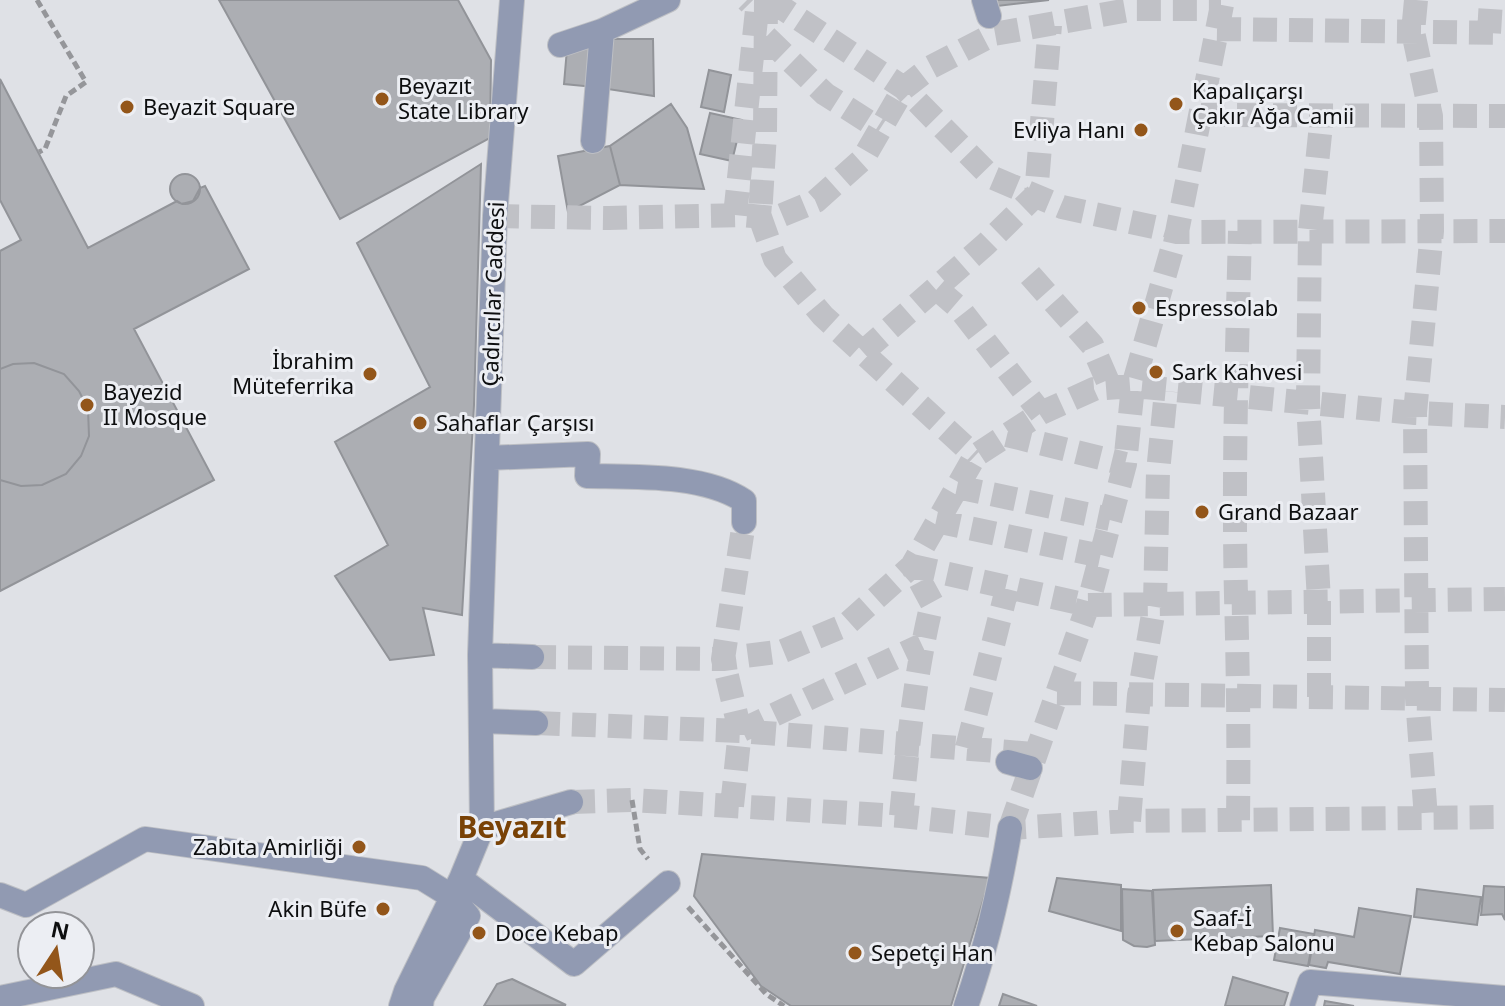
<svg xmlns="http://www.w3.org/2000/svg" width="1505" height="1006" viewBox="0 0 1505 1006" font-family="'Noto Sans',sans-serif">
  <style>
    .building { fill: #acaeb3; stroke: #929499; stroke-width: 2 }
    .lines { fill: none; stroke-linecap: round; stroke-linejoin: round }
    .minor-tunnel { stroke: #c0c1c6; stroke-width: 24; stroke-dasharray: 24 12; stroke-linecap: butt }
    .minor-casing { stroke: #bdbfc4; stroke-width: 26 }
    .path { stroke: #95969a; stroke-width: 5; stroke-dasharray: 8 4; stroke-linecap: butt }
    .minor { stroke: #919ab2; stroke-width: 24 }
    .poi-dot { fill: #93561a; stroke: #eceef3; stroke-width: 3 }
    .labels { text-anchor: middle; stroke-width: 6; stroke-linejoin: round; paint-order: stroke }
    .poi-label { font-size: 22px; fill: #0d0e0f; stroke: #eceef3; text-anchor: start }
    .street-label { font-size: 22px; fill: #0d0e0f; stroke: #eceef3 }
    .district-label { font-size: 30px; font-weight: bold; fill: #794206; stroke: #eceef3 }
  </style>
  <rect width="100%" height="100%" fill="#dfe1e6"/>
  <!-- building -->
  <path class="building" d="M219,0H458L491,60L490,138L340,219Z
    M988,0H1049L989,7Z
    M568,37L598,40L594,87L564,84Z
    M605,39H653L654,96L601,88Z
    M709,70L731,75L724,112L701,107Z
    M0,79L88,248L177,201L182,204L193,201L200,188L205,186L249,269L134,329L214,480L0,591V251L21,240L0,200Z
    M1172,98H1181L1182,110H1172Z
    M671,104L687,128L704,189L620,185L610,146Z
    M710,113L742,120L732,161L700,154Z
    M610,146L620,185L568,212L558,156Z
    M481,164L474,405L462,615L423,608L434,655L390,660L335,576L388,545L335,442L430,387L357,243Z
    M170 189a15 15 0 1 1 30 0a15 15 0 1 1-30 0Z
    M34,363L64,374L79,391L88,409L89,436L81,456L66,474L42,485L21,486L0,480V369L13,364Z
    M702,854L990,878L951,1006H791L761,986L694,896Z
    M1057,878L1121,885V931L1049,911Z
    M1271,885L1273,936L1155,941L1153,890Z
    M1484,886L1505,887V920L1502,914L1481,915Z
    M1122,889L1152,891L1155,945L1147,947L1134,946L1123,940Z
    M1417,889L1481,897L1477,925L1414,917Z
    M1359,908L1411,916L1400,974L1328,962L1326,968L1309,965L1315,930L1354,937Z
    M1280,928L1314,934L1308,966L1274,960Z
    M1233,977L1288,993L1284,1006H1225Z
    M512,979L566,1005L484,1006L497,984Z
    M1003,994L1037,1006H999Z
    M1325,1001L1354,1006H1324Z"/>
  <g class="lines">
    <!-- minor-tunnel -->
    <path class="minor-tunnel" d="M766,0L765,133L760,217L775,259L823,316L975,456
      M770,0L904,88L991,177L1062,207L1177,232L1505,231
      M1416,0L1413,32L1431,116L1432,231L1415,413L1417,698L1426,818
      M1217,29L1505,33
      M1489,33L1491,0
      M766,37L825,94L880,129
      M1201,115L1505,116
      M735,215L757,10L747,0
      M495,216L609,218L742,215L775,218L816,201L863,159L904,88L931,67L994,34L1134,9H1221
      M1030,275L1092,345L1111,389
      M937,289L959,308L1041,413
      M863,352L986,244L1036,195L1050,25
      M1007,435L1125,464
      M957,487L1110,519
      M936,521L1101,556
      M912,566L1088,605L1505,599
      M532,657L723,659L783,651L846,625L912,566L975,456L1041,413L1094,389L1133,386L1415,413L1505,417
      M1057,693L1505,700
      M1319,697V601L1308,403L1310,231L1322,115
      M536,723L740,731L1035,754
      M742,730L922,645
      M967,748L1007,589
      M571,802L632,800L732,806L901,816L1010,828L1129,821L1505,817
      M732,806L740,731L723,659L744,522
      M901,816C908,745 915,673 932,603L912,566
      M1238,820C1239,745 1238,671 1236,596C1233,474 1237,352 1240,231
      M1129,821L1139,695L1155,603L1158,472L1166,391
      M1010,828L1088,605L1125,464L1133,386L1177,232L1223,0"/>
    <defs>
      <path id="minor" d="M984,0L989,16
        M560,45L602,31L668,0
        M593,141L602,31
        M487,458L588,454L587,476C635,477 704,474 744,501V522
        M480,655L532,657
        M481,721L536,723
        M1008,762L1030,768
        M482,828L571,802
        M461,879L574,964L668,883
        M0,895L26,905L145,839L422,878L451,896L468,916L422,998L421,1006
        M0,998L116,974L192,1006
        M401,1006L406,991L461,879L482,828L480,655L495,216L512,0
        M966,1006C986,949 1000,888 1010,828
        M1302,1006L1310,982L1505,998"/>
    </defs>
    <!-- minor casing -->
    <use href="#minor" class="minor-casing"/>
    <!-- path -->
    <path class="path" d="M37,0L86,82L66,96L45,149L39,152
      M632,800L640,849L648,859
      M688,907L766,994L784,1006"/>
    <!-- minor -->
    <use href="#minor" class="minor"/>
  </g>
  <!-- markers -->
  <g class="poi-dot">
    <circle cx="382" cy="99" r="8"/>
    <circle cx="1176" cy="104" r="8"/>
    <circle cx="127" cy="107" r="8"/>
    <circle cx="1141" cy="130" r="8"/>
    <circle cx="1139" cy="308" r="8"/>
    <circle cx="1156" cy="372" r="8"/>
    <circle cx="370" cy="374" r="8"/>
    <circle cx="87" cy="405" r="8"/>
    <circle cx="420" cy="423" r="8"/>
    <circle cx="1202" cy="512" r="8"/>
    <circle cx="359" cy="847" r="8"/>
    <circle cx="383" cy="909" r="8"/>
    <circle cx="1177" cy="931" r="8"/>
    <circle cx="479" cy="933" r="8"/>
    <circle cx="855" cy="953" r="8"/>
  </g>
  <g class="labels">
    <!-- poi labels -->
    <g class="poi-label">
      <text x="398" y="94">Beyazıt<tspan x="398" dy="25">State Library</tspan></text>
      <text x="1192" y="99">Kapalıçarşı<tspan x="1192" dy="25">Çakır Ağa Camii</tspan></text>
      <text x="143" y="115">Beyazit Square</text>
      <text x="1125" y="138" text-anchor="end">Evliya Hanı</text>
      <text x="1155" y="316">Espressolab</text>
      <text x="354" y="369" text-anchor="end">İbrahim<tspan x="354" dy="25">Müteferrika</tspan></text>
      <text x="1172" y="380">Sark Kahvesi</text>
      <text x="103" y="400">Bayezid<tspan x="103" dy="25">II Mosque</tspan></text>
      <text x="436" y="431">Sahaflar Çarşısı</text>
      <text x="1218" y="520">Grand Bazaar</text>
      <text x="343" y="855" text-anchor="end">Zabıta Amirliği</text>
      <text x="367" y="917" text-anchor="end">Akin Büfe</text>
      <text x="1193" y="926">Saaf-İ<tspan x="1193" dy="25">Kebap Salonu</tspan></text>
      <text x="495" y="941">Doce Kebap</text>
      <text x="871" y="961">Sepetçi Han</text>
    </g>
    <!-- street labels -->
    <g class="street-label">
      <text transform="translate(493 294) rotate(-88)" y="8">Çadırcılar Caddesi</text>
    </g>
    <!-- district labels -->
    <g class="district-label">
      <text x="512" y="838">Beyazıt</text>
    </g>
  </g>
  <!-- north arrow -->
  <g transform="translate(56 950) rotate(12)"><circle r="38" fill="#eceef3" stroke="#939498" stroke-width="2"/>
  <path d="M0-6L14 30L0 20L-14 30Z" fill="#93561a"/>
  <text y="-12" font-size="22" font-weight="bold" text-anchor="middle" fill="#0d0e0f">N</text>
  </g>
</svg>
